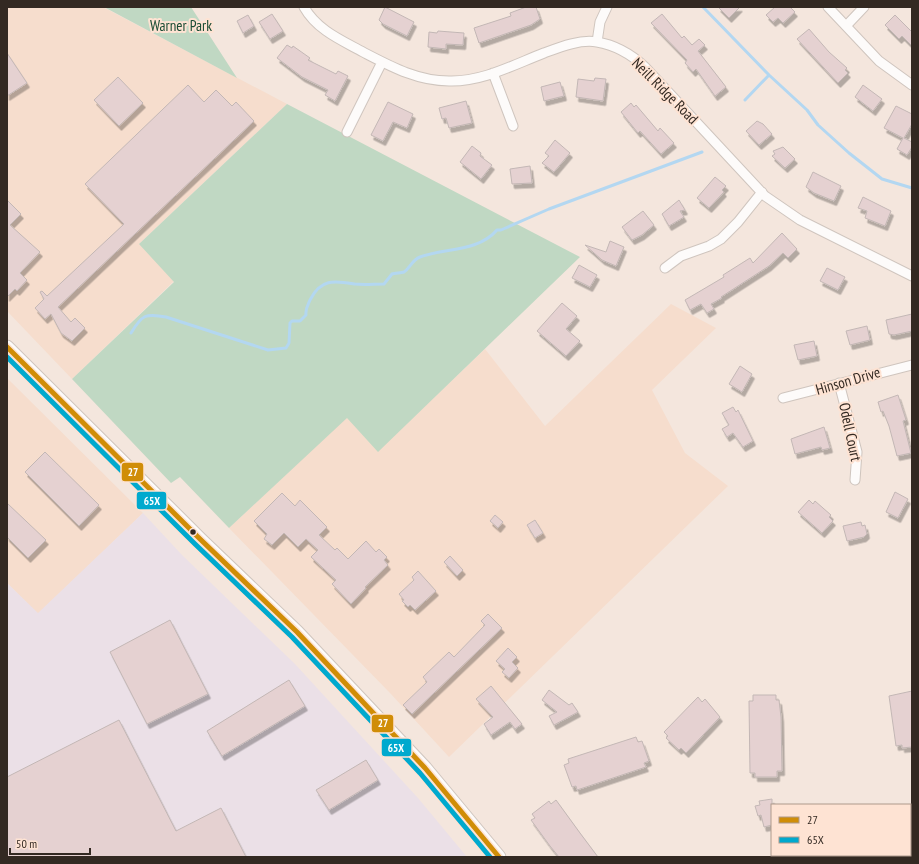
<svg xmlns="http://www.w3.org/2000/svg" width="919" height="864" viewBox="0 0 919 864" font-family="'PT Sans Narrow',sans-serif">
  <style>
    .built { fill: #f6ddcd }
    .industrial { fill: #ebe0e7 }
    .green { fill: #c0d8c3 }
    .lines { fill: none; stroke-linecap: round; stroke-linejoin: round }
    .stream { stroke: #b3d7f1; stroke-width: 3 }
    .building { fill: #e5d1d1; stroke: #c3b7b5; filter: url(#shadow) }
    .minor-casing { stroke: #cfc5be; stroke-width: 11 }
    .secondary-casing { stroke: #cfc5be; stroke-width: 15 }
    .minor { stroke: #fdfbfa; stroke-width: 9 }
    .secondary { stroke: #fdfbfa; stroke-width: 13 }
    .bus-1-casing { stroke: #fee3d3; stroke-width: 8 }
    .bus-2-casing { stroke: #fee3d3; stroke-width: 8 }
    .bus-1 { stroke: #d08d07; stroke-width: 5 }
    .bus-2 { stroke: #00a9ce; stroke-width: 5 }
    .bus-dot { fill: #332922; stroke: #fee3d3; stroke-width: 1.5 }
    .labels { text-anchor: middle; stroke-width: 4; stroke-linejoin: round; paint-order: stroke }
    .park-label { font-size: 15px; fill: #194b33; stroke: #fee3d3 }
    .street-label { font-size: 15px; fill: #332922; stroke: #fee3d3 }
    .line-badge { stroke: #fee3d3; stroke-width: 1.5 }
    .badge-label { font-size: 11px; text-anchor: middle; font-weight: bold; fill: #fff }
  </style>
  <defs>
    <filter id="shadow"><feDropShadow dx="2.5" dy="4.5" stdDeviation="0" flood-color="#0004"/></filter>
  </defs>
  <rect width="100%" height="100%" fill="#f4e6dd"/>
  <!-- built -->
  <path class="built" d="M7,7H103L287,104L140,243L174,281L72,379L7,311Z
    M671,304L716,328L652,390L685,453L728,486L449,757L390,693L229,528L347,417L378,451L485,349L545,426Z
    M7,378L143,513L38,614L7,583Z"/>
  <!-- industrial -->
  <path class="industrial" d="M143,513L182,555L295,664L418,798L467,857H7V583L38,613Z"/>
  <!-- green -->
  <path class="green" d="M104,7H191L237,78Z
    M287,104L580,257L378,452L347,418L229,528L180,477L171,483L72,379L174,282L139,244Z"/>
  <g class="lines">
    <!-- stream -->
    <path class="stream" d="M703,7L769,75L807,110L818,125L849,153L882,179L912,188
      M745,100L769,75
      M131,333C142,315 145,313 166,317L268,350L286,348L289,343L290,323L292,321H300L306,315C305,309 308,305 310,300C321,278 335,281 355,284C364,285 374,284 384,284L392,274C395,273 401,273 404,272C410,268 412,260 420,257C445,248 478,252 497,230H501L549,209L702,152"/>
  </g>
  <!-- building -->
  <path class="building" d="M385,7L414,22L407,36L383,24L379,20Z
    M526,7H536L540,19L531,25L479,43L474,28L511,16L510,13Z
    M718,7H740L729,18Z
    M775,7H790L795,12L783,23L778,18L773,22L766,15Z
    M272,14L283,31L270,39L259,22Z
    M662,14L682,38L684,36L692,45L699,39L705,45L698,51L726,87L715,96L696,69L693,72L685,63L687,60L651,23Z
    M248,15L254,26L243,33L237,21Z
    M895,15L912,32V46L902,36L899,39L885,25Z
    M809,29L829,52L847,68L845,70L848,73L838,83L797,39Z
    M438,31L464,33L463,45L446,44V49L428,47L429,32L437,33Z
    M287,45L292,48L293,46L310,58L308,60L336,74L338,71L348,76L335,101L325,95L328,90L302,77L277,58Z
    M7,53L27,83L7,96Z
    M118,77L143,103L119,126L94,100Z
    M595,78L606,79L603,101L576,97L578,79L594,81Z
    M560,82L564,96L544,101L541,87Z
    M188,85L204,102L216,90L232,106L236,102L254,121L58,307L71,322L75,318L85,328L72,341L61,333L51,314L45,319L35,308L44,299L40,292L42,291L47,296L124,224L85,184Z
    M863,85L882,99L873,111L855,97Z
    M466,101L472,123L449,128L446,118L442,119L439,108Z
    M388,102L413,114L407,128L393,122L383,141L371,135Z
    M631,103L634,107L636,105L658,131L660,128L674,143L661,154L640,131L638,133L621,112Z
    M896,106L912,114V124L904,138L912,142V147L907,155L897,149L903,138L884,128Z
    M757,121L763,124L772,134L759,145L746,131Z
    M555,140L570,153L554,172L542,163L549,156L545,153Z
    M472,146L481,153L480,156L492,165L481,179L460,162Z
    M783,147L795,159L785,168L772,156L775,154L773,151Z
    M530,166L532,183L512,184L510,169Z
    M813,172L841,186L834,201L814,193L806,187Z
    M715,177L726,186L722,190L724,192L709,208L697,198Z
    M863,197L891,211L885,226L865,218L867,211L858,208Z
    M7,200L21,214L10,225L40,252L20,273L27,280L17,291L15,289L7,297Z
    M679,200L685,210L680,211L684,217L669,226L662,214Z
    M643,211L654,225L642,235L632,240L622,227Z
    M782,233L797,249L788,258L783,253L769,266L721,297L722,298L711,304L714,309L707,313L701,304L690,310L685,300L724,277L723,275L750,258L753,263Z
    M610,241L624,247L616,266L602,260L585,245L606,252Z
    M579,265L597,275L590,287L572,278Z
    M827,268L845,277L838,290L820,281Z
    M562,303L577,316L566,329L580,341L566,356L537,331Z
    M912,314V331L894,335L889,334L886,320Z
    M867,326L870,340L850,345L846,331Z
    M814,341L817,356L798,360L794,345Z
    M740,366L752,374L742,392L729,384Z
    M898,395L906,420L903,421L911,453L897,456L889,426L883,411L881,412L878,402Z
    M733,407L736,412L738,410L753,441L743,447L733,433L727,437L722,429L729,425L722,413Z
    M824,427L830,448L822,450L821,447L795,454L791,439Z
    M45,452L99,505L79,526L25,472Z
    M895,492L908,499L898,518L886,512Z
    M282,493L295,506L300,500L327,527L319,535L335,550L337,548L348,559L366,541L376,552L379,549L387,557L384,560L388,565L365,587L366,588L351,604L332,584L336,580L311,557L318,550L306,539L298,547L284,533L272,545L264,539L267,534L254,521Z
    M809,500L813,504L815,501L831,515L829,517L833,521L822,533L798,512Z
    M7,503L46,540L28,558L7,537Z
    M495,515L503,522L498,528L490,521Z
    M535,520L543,533L535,538L527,525Z
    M861,522L862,526L865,525L867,534L864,537L847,541L843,526Z
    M450,556L463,570L457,576L444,562Z
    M418,571L436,591L415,610L410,605L408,607L402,601L404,600L399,594L414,580L412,577Z
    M488,614L502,628L412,714L403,705L427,682L423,677L449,652L454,657L485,625L481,621Z
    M170,620L208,694L147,724L110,652Z
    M508,648L517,657L512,662L518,668L509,678L502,672L505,669L496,661Z
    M289,680L305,706L222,756L207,731Z
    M491,686L522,724L515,729L510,722L491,735L484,724L493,717L476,699Z
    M549,690L569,705L572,703L578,712L554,725L549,716L557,712L542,700Z
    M912,691V747L902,748V745L896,746L889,696Z
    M753,695H776V700H779L781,717L782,771H777V777H755V773H750L749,701H753Z
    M698,697L702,702L705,699L720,717L686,753L681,748L679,750L666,738L668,736L664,732Z
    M119,720L176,831L221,808L246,857H7V777Z
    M636,737L638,742L642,741L649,761L644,763L646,767L577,790L576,786L572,787L564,765L569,763L568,759Z
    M366,760L378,780L329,810L316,790Z
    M772,799V825L764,827L761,815L758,816L755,806L760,805L759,801Z
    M556,800L580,833L598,857H559L550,846L531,820L535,818L532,814L549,801L551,804Z"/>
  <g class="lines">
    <defs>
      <path id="minor" d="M304,7C317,30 341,40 363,52C390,66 417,81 449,81C482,82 513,65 544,53C560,47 580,39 597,42C615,45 632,55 645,67L765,196L800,220L912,276
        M828,7L879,61L912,85
        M846,26L864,7
        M597,42L600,22L607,7
        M493,73L513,126
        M347,132L382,62
        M665,268L681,256L709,246L721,239L738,222L762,192
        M839,383L857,452L855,480
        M783,398L912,365"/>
      <path id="secondary" d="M7,347L200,539L297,632L425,768L499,857"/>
    </defs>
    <!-- minor casing -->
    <use href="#minor" class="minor-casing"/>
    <!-- secondary casing -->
    <use href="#secondary" class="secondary-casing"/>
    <!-- minor -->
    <use href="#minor" class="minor"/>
    <!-- secondary -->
    <use href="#secondary" class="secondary"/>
    <defs>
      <path id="bus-1" d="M7,347L200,539L297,632L425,768L499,857"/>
      <path id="bus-2" d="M7,357L195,544L292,637L420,773L490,857"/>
    </defs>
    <!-- bus-1 casing -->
    <use href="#bus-1" class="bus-1-casing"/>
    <!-- bus-2 casing -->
    <use href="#bus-2" class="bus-2-casing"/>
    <!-- bus-1 -->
    <use href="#bus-1" class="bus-1"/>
    <!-- bus-2 -->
    <use href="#bus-2" class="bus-2"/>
  </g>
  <!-- markers -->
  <circle class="bus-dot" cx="193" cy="532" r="3.5"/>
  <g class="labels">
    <!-- park labels -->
    <g class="park-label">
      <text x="181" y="31">Warner Park</text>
    </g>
    <!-- street labels -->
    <g class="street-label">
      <text transform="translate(665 91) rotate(45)" y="5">Neill Ridge Road</text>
      <text transform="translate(848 381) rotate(-16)" y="5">Hinson Drive</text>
      <text transform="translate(850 432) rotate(78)" y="5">Odell Court</text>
    </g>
  </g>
  <g class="line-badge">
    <rect x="121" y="462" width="23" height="20" rx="4" fill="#d08d07"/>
    <rect x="136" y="491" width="31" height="19" rx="4" fill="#00a9ce"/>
    <rect x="371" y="714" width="23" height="19" rx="4" fill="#d08d07"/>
    <rect x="381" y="738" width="31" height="19" rx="4" fill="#00a9ce"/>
  </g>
  <g class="badge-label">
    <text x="133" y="476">27</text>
    <text x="152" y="505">65X</text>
    <text x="383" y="727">27</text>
    <text x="396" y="752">65X</text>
  </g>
  <!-- border -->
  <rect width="919" height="864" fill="none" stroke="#332922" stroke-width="16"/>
  <!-- legend -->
  <rect x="771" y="804" width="140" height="52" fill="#fee3d3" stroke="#ad998c"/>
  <rect x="779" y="817" width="20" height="6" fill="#d08d07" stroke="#ad998c"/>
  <text x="807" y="824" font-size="12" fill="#332922">27</text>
  <rect x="779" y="837" width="20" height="6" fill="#00a9ce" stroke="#ad998c"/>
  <text x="807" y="844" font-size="12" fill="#332922">65X</text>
  <!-- scale -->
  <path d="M10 848v6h80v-6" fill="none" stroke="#332922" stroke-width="2"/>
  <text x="16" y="848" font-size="12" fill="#332922" stroke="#fee3d3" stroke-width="3" paint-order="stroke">50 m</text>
</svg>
